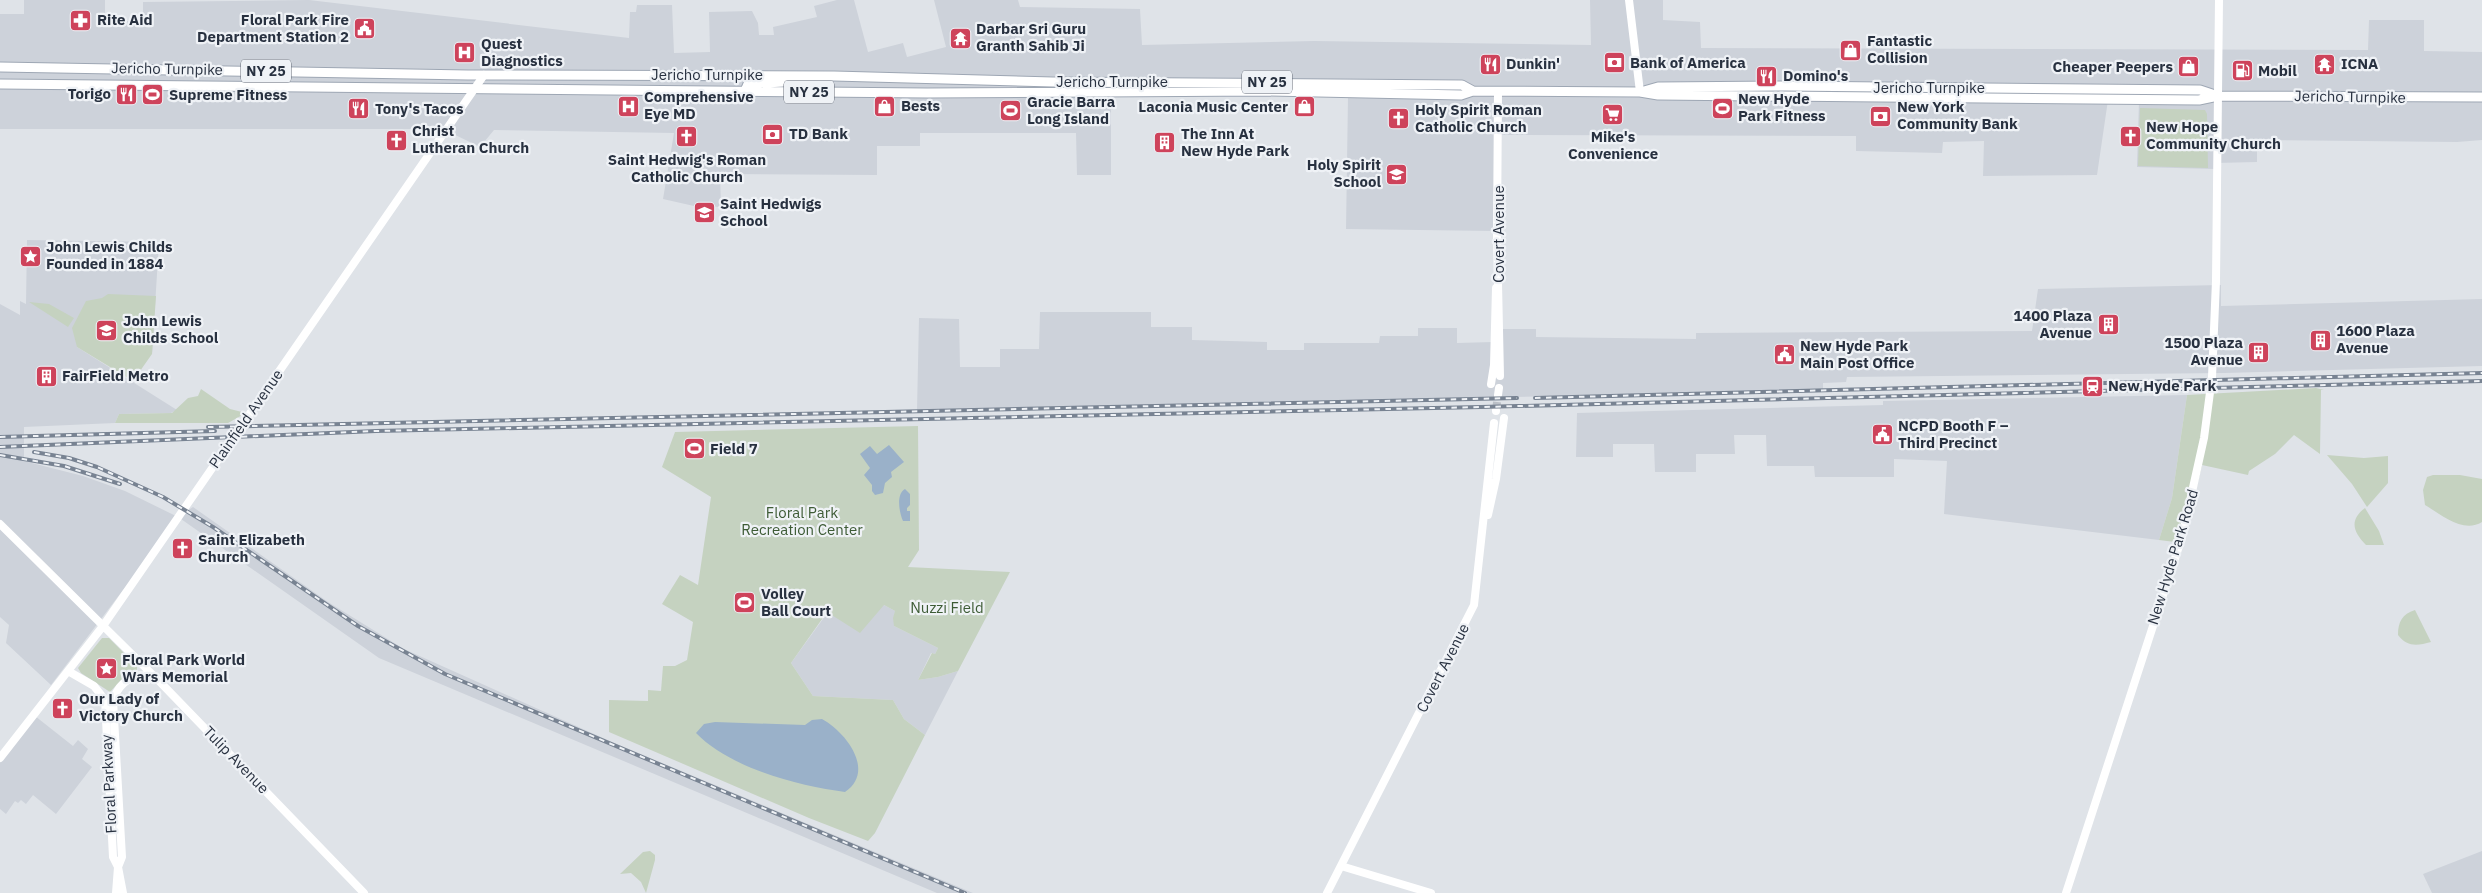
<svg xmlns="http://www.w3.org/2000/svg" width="2482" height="893" viewBox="0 0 2482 893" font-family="'IBM Plex Sans',sans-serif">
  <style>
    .built { fill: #cdd2da }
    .green { fill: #c5d2c0 }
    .water { fill: #9ab1c9 }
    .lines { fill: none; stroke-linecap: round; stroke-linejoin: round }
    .secondary-tunnel { stroke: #babfc6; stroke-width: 8; stroke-dasharray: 8 4; stroke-linecap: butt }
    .primary-casing { stroke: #9ea7b4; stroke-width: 11 }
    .secondary { stroke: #fff; stroke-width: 8 }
    .primary { stroke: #fff; stroke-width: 9 }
    .rail-casing { stroke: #788392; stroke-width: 4 }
    .rail { stroke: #eff2f6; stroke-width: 2; stroke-dasharray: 5.5; stroke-linecap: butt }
    .labels { text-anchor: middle; stroke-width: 4.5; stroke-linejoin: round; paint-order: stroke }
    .shield { fill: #eff2f6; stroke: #646b77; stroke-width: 1 }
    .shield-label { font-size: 14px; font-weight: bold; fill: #283140 }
    .poi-label { font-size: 15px; font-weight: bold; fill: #283140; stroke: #eff2f6; text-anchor: start }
    .street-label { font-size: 15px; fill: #283140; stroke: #eff2f6 }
    .park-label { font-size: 15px; fill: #3d5b35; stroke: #eff2f6 }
  </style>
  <rect width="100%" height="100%" fill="#dfe3e8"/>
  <!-- built -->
  <path class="built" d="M24,0H105V21H143V2L309,0L629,38L630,12H636L637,5H672L674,53L710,52L709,12L752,11L758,23L759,35H774L773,27L817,17L814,6L837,0H854L868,52L903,43L907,57L946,47L934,0H1018L1020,7L1140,9L1142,45L1314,41L1591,45L1590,0H1663V20L1700,22L1701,48L2368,50L2369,20H2424V51L2482,52V140L2457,142L2257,140V162L2215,163V169L2137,167L2139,101L2108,100L2097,175L1983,176L1984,141L1943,142L1942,153L1856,151V136L1495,135L1494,231L1346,229L1348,97L1111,94V175H1077L1076,133H920V146H877V175L720,174L721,207L694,206L663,199L674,133L494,130L480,147L443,129H0V14H24Z
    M27,240L159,242L152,354L77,347L177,410L171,413L119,414L115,423L24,427V461L83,476L125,491L178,517L193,507L328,602L404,649L612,742L973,893H937L379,658L181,519L123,590L51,685L6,643L9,625L0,617V304L20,315V301L26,304Z
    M2221,285V306L2482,299V366L2224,373L1847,377L1846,382L1823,383V389L1737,392L917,410L919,318L959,319L960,367H1000V349H1039L1040,312H1151V327H1192V340L1267,342V350H1304V343H1379L1380,336H1418V328H1457V343L1493,342V329H1536V337L1696,339V333L2032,331L2038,289Z
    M2187,395L2172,498L2159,540L1944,514L1947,461L1894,459V477H1815L1814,466H1767L1766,435H1734L1735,454H1696V472H1655L1654,444H1613V457H1576L1577,413L1883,405V401Z
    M884,605L895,611L894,626L938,648L935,654L931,653L918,680L938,677L958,671L925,735L904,719L893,700L813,696L791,663L828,612Z
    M35,716L73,746L78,740L88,749L82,759L92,767L56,814L33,795L26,804L21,800L18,803L15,801L6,814L0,809V760Z
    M2482,851V893H2432L2423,874Z"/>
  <!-- green -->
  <path class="green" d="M2140,108L2205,110L2207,114L2208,168L2138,166Z
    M108,294L156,296L152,354L133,381L77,347L72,328L86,301L102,298Z
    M29,302L49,304L74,318L68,327Z
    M2316,388L2324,390H2321L2320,454L2294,435L2275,454L2249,471L2248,475L2202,465L2183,543L2159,540L2172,498L2187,395Z
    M201,389L230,409L246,413L228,423H115L119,414L172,413L188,398L198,396Z
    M918,426L919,550L908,567L1010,572L958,671L938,677L918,680L932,653L935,654L938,648L894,626L893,618L895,611L884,605L860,633L827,612L791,663L813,696L893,700L904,719L925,735L875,833L868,841L809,818L609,732V700L648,701V690L661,691L663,666H675L687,660L693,622L662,604L680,575L698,585L711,497L662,467L675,432Z
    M2327,455L2364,458L2388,456V483L2367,507L2352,484Z
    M2433,475H2460L2482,479V522C2463,534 2440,514 2425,505L2423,490L2427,477Z
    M2365,508L2379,531L2384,545H2366C2353,532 2349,520 2365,508Z
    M2415,610L2431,642C2417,646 2407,647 2398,635C2398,622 2402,614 2415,610Z
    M102,638H109L137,666V671L121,680L110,692L81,673L78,668Z
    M650,851L655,855V860L646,893L641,882L631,873L620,874L643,852Z"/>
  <!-- water -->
  <path class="water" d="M889,445L904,462L891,472L892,477L885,483L883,493L875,495L872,491V485L864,475L870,468L860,454L870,446L877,454Z
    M905,489L910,494V505L907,508V511H910V521H903C899,512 896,494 905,489Z
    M822,719C846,732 876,771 845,792C798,786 730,768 696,733L704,724L715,722L805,725L812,720Z"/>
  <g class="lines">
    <!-- secondary-tunnel -->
    <path class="secondary-tunnel" d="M1496,410L1498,395"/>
    <defs>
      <path id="primary" d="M0,67L468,75L834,76L1053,82L1462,85L1473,91
        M0,84L927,93L1264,91L1461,95L1473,91L1640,92L1658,95L2199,100L2218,96L2482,97
        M745,91L748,84L800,81
        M1644,91L1658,87L1785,86L2200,90L2218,96"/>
    </defs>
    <!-- primary casing -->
    <use href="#primary" class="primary-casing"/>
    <!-- secondary -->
    <path class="secondary" d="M1629,0L1640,92
      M1498,91L1497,236L1500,376
      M1491,384L1494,365L1496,288
      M1498,395L1499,388
      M1496,411V410
      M1488,515L1496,479L1504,418
      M0,524L161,683L364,893
      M68,671L94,686L105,700L113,857L118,867L123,893
      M0,758L103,626L484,75
      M1341,866L1431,893
      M116,893L118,867L122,857L113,700C119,682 135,671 154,677
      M1327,893L1474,605L1494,423
      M2066,893L2182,537L2204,438L2212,377L2216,281L2219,0"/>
    <!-- primary -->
    <use href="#primary" class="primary"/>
    <defs>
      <path id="rail" d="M1535,398L2482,373
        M208,427L1517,398
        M0,437L215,431
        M0,447L376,431L1481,407L2482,381
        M34,452L69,458L97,467L163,497L213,527L358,626L445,674L965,893
        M0,455L64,466L120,484"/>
    </defs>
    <!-- rail casing -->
    <use href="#rail" class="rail-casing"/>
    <!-- rail -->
    <use href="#rail" class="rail"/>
  </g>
  <!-- icons -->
  <defs>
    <symbol id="pharmacy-square" viewBox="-11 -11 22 22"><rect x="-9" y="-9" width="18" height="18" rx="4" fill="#ce435b" stroke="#eff2f6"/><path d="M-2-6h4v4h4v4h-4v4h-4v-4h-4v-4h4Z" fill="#fff"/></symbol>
    <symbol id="civic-square" viewBox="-11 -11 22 22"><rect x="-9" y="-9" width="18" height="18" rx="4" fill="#ce435b" stroke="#eff2f6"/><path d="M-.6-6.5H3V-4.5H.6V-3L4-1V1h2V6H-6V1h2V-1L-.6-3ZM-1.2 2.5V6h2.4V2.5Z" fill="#fff"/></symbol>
    <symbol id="temple-square" viewBox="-11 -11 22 22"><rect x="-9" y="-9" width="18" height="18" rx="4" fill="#ce435b" stroke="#eff2f6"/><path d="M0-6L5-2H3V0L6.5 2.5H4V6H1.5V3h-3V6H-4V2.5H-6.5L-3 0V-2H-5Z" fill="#fff"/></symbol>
    <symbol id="shop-square" viewBox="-11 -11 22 22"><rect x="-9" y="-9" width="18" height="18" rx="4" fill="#ce435b" stroke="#eff2f6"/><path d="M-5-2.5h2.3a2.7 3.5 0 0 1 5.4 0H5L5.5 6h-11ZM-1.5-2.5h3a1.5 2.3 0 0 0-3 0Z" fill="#fff"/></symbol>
    <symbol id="hospital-square" viewBox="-11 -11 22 22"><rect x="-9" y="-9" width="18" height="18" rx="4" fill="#ce435b" stroke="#eff2f6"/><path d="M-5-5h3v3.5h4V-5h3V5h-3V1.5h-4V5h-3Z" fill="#fff"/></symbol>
    <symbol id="bank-square" viewBox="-11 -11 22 22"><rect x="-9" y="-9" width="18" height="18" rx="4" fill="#ce435b" stroke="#eff2f6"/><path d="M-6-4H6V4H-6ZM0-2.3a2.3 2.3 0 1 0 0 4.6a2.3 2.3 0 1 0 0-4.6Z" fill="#fff"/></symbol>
    <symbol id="restaurant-square" viewBox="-11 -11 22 22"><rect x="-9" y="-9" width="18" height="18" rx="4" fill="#ce435b" stroke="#eff2f6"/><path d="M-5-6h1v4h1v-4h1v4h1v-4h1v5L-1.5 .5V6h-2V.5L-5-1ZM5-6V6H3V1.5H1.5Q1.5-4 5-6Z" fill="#fff"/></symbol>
    <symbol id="fuel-square" viewBox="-11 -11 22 22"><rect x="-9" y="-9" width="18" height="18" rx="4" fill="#ce435b" stroke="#eff2f6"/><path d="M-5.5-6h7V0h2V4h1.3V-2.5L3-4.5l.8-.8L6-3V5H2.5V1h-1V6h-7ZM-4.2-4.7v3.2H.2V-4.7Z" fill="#fff"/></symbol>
    <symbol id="stadium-square" viewBox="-11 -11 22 22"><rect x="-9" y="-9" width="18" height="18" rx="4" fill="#ce435b" stroke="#eff2f6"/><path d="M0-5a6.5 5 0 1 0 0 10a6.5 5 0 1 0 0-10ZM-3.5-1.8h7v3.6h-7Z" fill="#fff"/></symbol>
    <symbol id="supermarket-square" viewBox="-11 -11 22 22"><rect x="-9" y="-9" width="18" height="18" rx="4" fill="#ce435b" stroke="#eff2f6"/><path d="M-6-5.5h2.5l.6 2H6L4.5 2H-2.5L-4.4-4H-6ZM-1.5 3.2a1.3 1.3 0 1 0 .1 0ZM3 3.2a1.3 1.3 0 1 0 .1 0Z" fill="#fff"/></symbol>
    <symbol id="church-square" viewBox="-11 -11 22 22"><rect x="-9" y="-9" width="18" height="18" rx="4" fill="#ce435b" stroke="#eff2f6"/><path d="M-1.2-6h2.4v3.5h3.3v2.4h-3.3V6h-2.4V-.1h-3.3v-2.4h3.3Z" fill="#fff"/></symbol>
    <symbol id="building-square" viewBox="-11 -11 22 22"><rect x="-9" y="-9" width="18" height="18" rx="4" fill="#ce435b" stroke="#eff2f6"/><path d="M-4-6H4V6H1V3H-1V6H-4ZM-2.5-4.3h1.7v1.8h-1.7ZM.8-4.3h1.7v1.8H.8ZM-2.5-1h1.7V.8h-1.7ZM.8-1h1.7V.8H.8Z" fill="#fff"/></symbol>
    <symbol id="school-square" viewBox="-11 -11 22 22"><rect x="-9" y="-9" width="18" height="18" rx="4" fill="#ce435b" stroke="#eff2f6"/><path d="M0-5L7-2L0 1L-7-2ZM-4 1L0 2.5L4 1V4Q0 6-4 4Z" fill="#fff"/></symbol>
    <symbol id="sight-square" viewBox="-11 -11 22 22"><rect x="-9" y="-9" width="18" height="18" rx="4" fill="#ce435b" stroke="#eff2f6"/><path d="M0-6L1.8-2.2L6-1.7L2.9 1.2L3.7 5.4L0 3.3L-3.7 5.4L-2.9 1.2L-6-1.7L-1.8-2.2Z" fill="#fff"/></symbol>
    <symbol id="station-square" viewBox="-11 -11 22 22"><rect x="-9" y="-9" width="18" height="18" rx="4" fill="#ce435b" stroke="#eff2f6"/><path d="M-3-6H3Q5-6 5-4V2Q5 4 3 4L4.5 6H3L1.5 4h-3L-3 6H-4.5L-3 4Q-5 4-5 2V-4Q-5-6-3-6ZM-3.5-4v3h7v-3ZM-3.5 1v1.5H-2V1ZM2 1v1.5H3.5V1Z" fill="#fff"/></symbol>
  </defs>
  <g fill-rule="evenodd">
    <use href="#pharmacy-square" x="68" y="8" width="25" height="25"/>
    <use href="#civic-square" x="352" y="16" width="25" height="25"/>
    <use href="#temple-square" x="948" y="26" width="25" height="25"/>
    <use href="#shop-square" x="1838" y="38" width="25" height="25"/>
    <use href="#hospital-square" x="452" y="40" width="25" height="25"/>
    <use href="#bank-square" x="1602" y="50" width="25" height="25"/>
    <use href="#restaurant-square" x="1478" y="52" width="25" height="25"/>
    <use href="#temple-square" x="2312" y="52" width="25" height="25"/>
    <use href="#shop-square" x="2176" y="54" width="25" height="25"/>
    <use href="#fuel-square" x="2230" y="58" width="25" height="25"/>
    <use href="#restaurant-square" x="1754" y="64" width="25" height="25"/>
    <use href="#restaurant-square" x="114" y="82" width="25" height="25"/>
    <use href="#stadium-square" x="140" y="82" width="25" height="25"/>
    <use href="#hospital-square" x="616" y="94" width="25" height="25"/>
    <use href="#shop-square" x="872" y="94" width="25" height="25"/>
    <use href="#shop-square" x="1292" y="94" width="25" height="25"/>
    <use href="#stadium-square" x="1710" y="96" width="25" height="25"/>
    <use href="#restaurant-square" x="346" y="96" width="25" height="25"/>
    <use href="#stadium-square" x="998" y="98" width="25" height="25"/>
    <use href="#supermarket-square" x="1600" y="102" width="25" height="25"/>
    <use href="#bank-square" x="1868" y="104" width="25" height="25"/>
    <use href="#church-square" x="1386" y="106" width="25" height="25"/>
    <use href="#bank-square" x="760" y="122" width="25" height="25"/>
    <use href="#church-square" x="2118" y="124" width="25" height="25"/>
    <use href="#church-square" x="674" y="124" width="25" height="25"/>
    <use href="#church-square" x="384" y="128" width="25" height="25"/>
    <use href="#building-square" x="1152" y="130" width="25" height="25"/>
    <use href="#school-square" x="1384" y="162" width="25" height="25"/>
    <use href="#school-square" x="692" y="200" width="25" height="25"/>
    <use href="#sight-square" x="18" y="244" width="25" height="25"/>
    <use href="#building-square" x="2096" y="312" width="25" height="25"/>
    <use href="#school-square" x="94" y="318" width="25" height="25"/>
    <use href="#building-square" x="2308" y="328" width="25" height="25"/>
    <use href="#building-square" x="2246" y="340" width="25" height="25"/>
    <use href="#civic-square" x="1772" y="342" width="25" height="25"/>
    <use href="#building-square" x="34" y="364" width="25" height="25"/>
    <use href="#station-square" x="2080" y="374" width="25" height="25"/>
    <use href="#civic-square" x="1870" y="422" width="25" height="25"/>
    <use href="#stadium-square" x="682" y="436" width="25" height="25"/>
    <use href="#church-square" x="170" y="536" width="25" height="25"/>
    <use href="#stadium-square" x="732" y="590" width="25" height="25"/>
    <use href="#sight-square" x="94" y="656" width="25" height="25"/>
    <use href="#church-square" x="50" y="696" width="25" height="25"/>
  </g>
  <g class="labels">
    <!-- shield labels -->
    <g class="shield">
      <rect x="241" y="59.5" width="50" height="23" rx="4"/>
      <rect x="1242" y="70.5" width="50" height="23" rx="4"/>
      <rect x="784" y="80.5" width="50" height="23" rx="4"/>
    </g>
    <g class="shield-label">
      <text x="266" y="76">NY 25</text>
      <text x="1267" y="87">NY 25</text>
      <text x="809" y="97">NY 25</text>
    </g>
    <!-- poi labels -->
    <g class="poi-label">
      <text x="97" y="25">Rite Aid</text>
      <text x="349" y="25" text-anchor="end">Floral Park Fire<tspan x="349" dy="17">Department Station 2</tspan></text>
      <text x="976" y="34">Darbar Sri Guru<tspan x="976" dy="17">Granth Sahib Ji</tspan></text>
      <text x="1867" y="46">Fantastic<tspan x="1867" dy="17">Collision</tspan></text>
      <text x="481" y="49">Quest<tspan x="481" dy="17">Diagnostics</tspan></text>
      <text x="1630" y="68">Bank of America</text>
      <text x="1506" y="69">Dunkin'</text>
      <text x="2341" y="69">ICNA</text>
      <text x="2173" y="72" text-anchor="end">Cheaper Peepers</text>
      <text x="2258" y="76">Mobil</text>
      <text x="1783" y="81">Domino's</text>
      <text x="111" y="99" text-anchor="end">Torigo</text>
      <text x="169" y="100">Supreme Fitness</text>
      <text x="644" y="102">Comprehensive<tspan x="644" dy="17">Eye MD</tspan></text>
      <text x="1738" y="104">New Hyde<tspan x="1738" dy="17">Park Fitness</tspan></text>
      <text x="1027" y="107">Gracie Barra<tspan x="1027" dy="17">Long Island</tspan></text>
      <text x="901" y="111">Bests</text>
      <text x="1288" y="112" text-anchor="end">Laconia Music Center</text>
      <text x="1897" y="112">New York<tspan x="1897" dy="17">Community Bank</tspan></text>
      <text x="375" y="114">Tony's Tacos</text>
      <text x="1415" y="115">Holy Spirit Roman<tspan x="1415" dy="17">Catholic Church</tspan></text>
      <text x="2146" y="132">New Hope<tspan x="2146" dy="17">Community Church</tspan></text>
      <text x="412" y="136">Christ<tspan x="412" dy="17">Lutheran Church</tspan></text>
      <text x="789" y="139">TD Bank</text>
      <text x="1181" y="139">The Inn At<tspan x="1181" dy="17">New Hyde Park</tspan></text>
      <text x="1613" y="142" text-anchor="middle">Mike's<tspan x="1613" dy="17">Convenience</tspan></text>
      <text x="687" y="165" text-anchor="middle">Saint Hedwig's Roman<tspan x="687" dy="17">Catholic Church</tspan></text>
      <text x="1381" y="170" text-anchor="end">Holy Spirit<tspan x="1381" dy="17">School</tspan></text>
      <text x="720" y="209">Saint Hedwigs<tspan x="720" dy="17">School</tspan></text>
      <text x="46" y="252">John Lewis Childs<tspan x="46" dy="17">Founded in 1884</tspan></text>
      <text x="2092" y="321" text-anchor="end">1400 Plaza<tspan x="2092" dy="17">Avenue</tspan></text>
      <text x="123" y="326">John Lewis<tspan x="123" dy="17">Childs School</tspan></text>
      <text x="2336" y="336">1600 Plaza<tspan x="2336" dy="17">Avenue</tspan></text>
      <text x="2243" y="348" text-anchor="end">1500 Plaza<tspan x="2243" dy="17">Avenue</tspan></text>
      <text x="1800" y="351">New Hyde Park<tspan x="1800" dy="17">Main Post Office</tspan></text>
      <text x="62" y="381">FairField Metro</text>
      <text x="2108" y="391">New Hyde Park</text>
      <text x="1898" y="431">NCPD Booth F –<tspan x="1898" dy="17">Third Precinct</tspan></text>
      <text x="710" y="454">Field 7</text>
      <text x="198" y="545">Saint Elizabeth<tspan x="198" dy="17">Church</tspan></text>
      <text x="761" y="599">Volley<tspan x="761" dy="17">Ball Court</tspan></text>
      <text x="122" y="665">Floral Park World<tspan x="122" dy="17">Wars Memorial</tspan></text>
      <text x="79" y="704">Our Lady of<tspan x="79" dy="17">Victory Church</tspan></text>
    </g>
    <!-- street labels -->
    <g class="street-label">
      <text transform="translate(167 69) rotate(1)" y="5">Jericho Turnpike</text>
      <text x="707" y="80">Jericho Turnpike</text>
      <text x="1112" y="87">Jericho Turnpike</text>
      <text x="1929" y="93">Jericho Turnpike</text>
      <text transform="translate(2350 97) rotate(1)" y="5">Jericho Turnpike</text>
      <text transform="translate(1499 234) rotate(-90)" y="5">Covert Avenue</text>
      <text transform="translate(246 419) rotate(-55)" y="5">Plainfield Avenue</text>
      <text transform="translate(2173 557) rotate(-73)" y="5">New Hyde Park Road</text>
      <text transform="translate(1443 668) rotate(-63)" y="5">Covert Avenue</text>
      <text transform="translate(236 760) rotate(46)" y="5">Tulip Avenue</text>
      <text transform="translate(109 784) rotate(-93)" y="5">Floral Parkway</text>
    </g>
    <!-- park labels -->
    <g class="park-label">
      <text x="802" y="518">Floral Park<tspan x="802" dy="17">Recreation Center</tspan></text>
      <text x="947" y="613">Nuzzi Field</text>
    </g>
  </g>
</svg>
